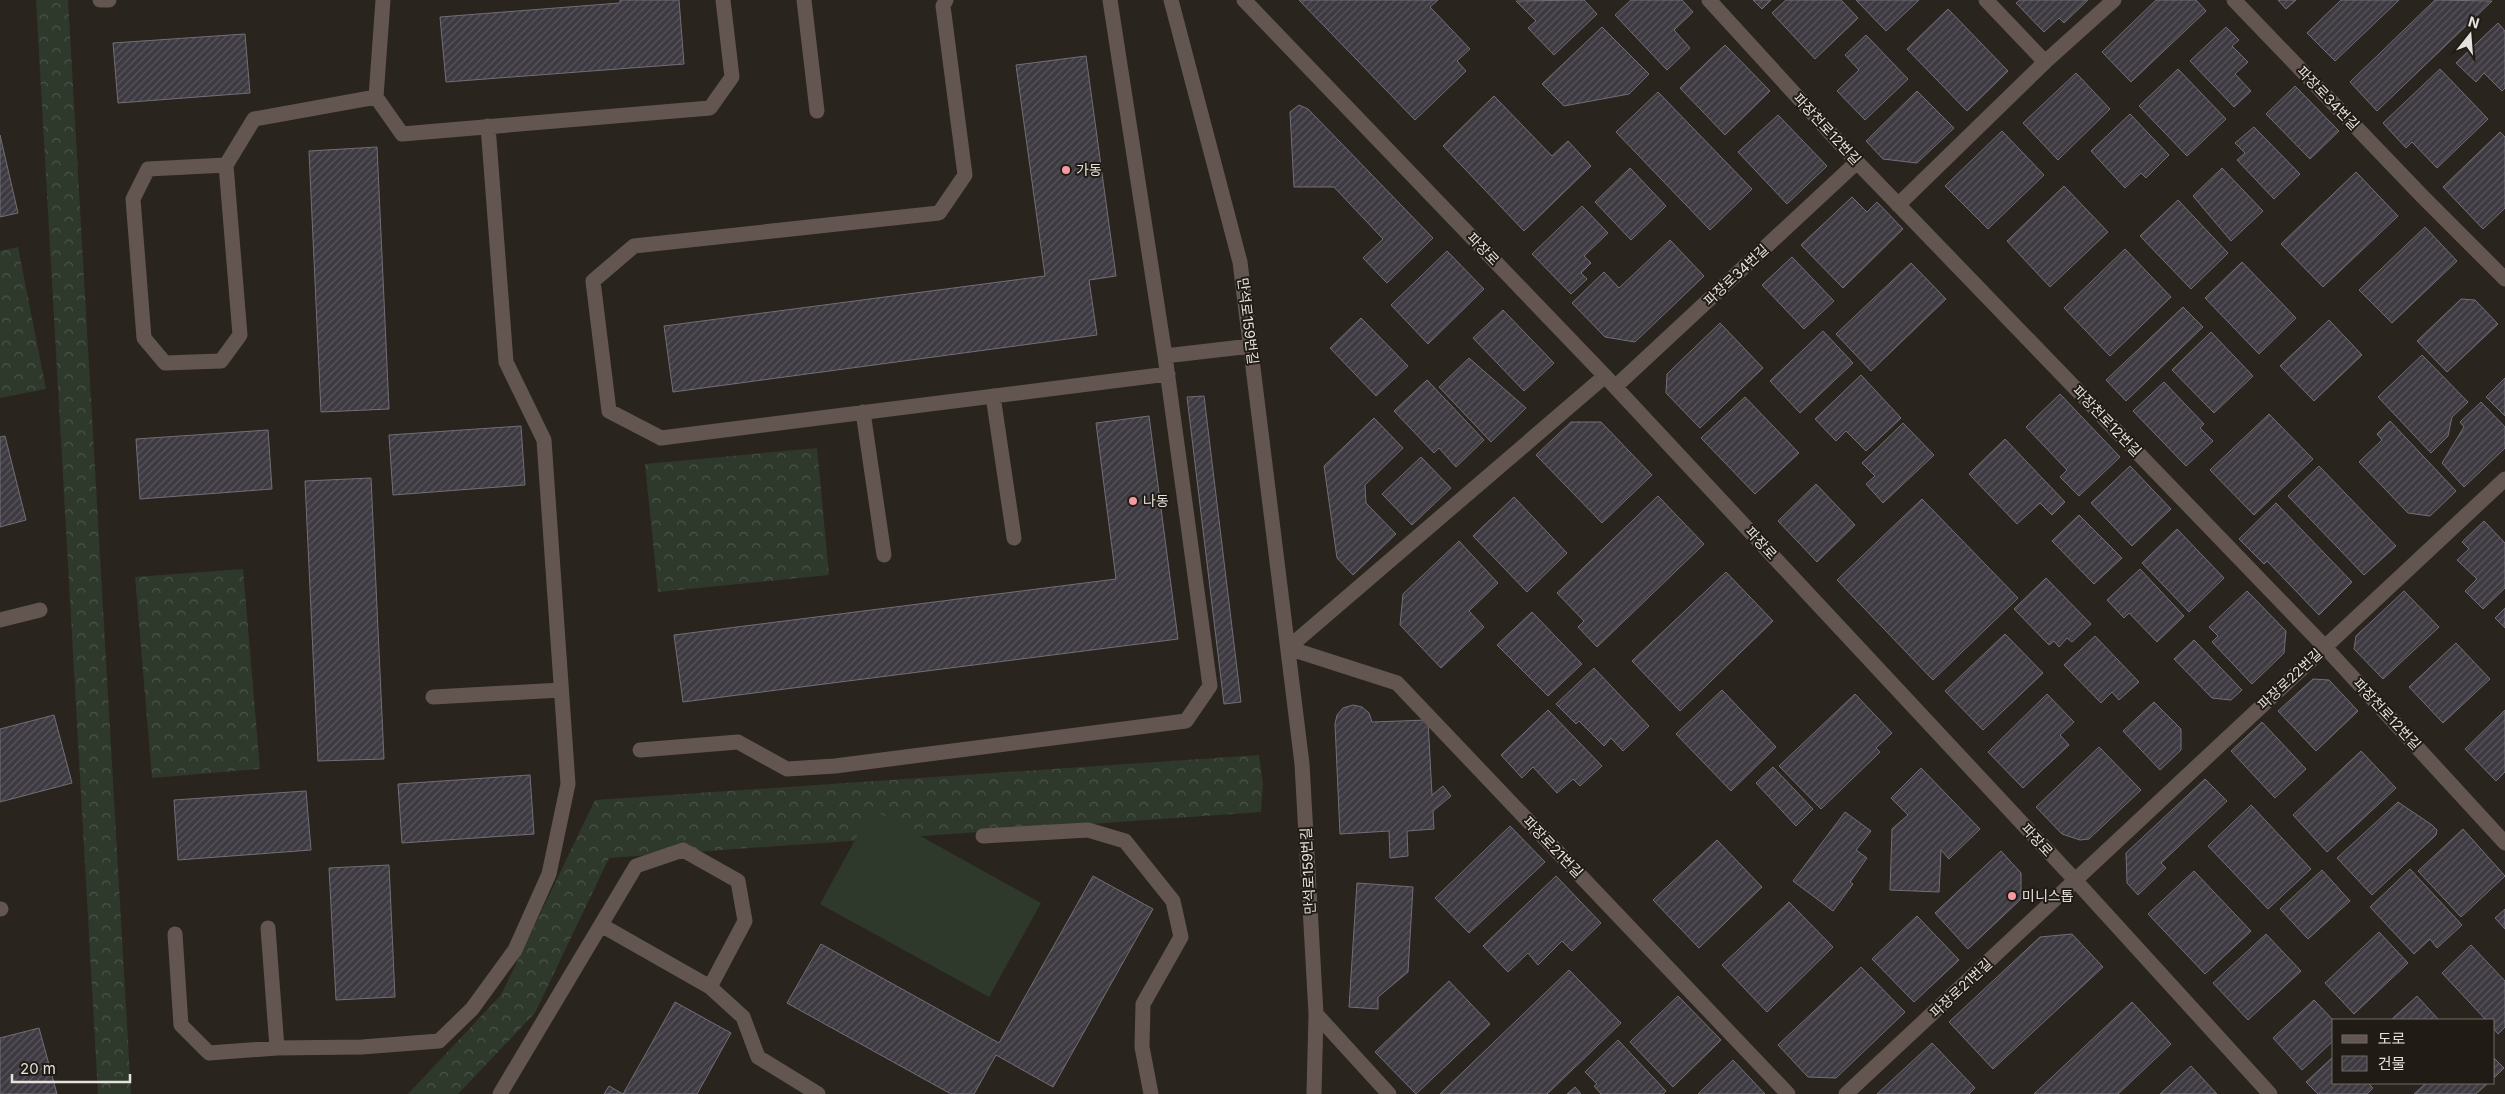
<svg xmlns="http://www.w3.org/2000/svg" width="2505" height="1094" viewBox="0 0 2505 1094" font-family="Inter,'Noto Sans KR',sans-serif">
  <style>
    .forest { fill: url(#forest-crowns) }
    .garden { fill: #2e382b }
    .building { fill: url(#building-hatch); stroke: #736e76 }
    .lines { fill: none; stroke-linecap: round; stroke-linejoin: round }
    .minor { stroke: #635650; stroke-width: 15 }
    .poi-dot { fill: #f49aa1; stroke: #201b15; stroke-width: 2 }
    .labels { text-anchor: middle; stroke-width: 4; stroke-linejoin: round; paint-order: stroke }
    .street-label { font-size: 14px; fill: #e5e1dd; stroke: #201b15 }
    .poi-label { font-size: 14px; fill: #e5e1dd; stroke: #201b15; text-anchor: start }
  </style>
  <defs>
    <pattern id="forest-crowns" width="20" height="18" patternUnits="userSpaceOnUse" patternTransform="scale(1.25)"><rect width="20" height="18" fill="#2e382b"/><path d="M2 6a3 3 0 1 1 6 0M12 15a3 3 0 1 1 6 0" fill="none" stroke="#4c5449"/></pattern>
    <pattern id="building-hatch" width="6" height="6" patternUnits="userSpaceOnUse" patternTransform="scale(1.25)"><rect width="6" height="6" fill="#3e3a41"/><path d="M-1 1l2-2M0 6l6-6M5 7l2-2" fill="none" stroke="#5a565c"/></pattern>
  </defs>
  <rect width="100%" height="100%" fill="#2a241e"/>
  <!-- forest -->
  <path class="forest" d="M36,0H68L131,1094H98Z
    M18,247L46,389L0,398V251Z
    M817,448L829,575L658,592L645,464Z
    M243,569L260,769L152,778L135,577Z
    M1259,755L1263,784L1261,812L609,858L535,1013L458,1094H408L501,995L595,800Z"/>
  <!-- garden -->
  <path class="garden" d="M872,809L1041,903L989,997L820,904Z"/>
  <!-- building -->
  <path class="building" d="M620,0H679L684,64L446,82L440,17L620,3Z
    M1299,0H1438L1430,7L1470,49L1457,61L1466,71L1415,120Z
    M1584,0L1597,14L1554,55L1528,28L1536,21L1516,1Z
    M1631,0H1682L1693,12L1674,30L1690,48L1667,70L1615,15Z
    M1753,0H1771L1762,9Z
    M1786,0H1841L1858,18L1815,59L1772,13Z
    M1856,0H1919L1886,31Z
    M2020,0H2088L2064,23L2059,18L2044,32L2016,3Z
    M2156,0H2196L2206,11L2131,82L2102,52Z
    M2278,0H2296L2286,9Z
    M2341,0H2399L2335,61L2307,33Z
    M2435,0L2492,1L2377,111L2350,82Z
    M1948,9L2008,71L1967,111L1907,49Z
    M2498,23L2505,31V88L2502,91L2484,73L2476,82L2456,63Z
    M1602,27L1649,74L1629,94L1564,106L1542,84Z
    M2226,27L2239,40L2232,46L2248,62L2235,74L2251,91L2234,107L2190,61Z
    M245,34L250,93L118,103L113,43Z
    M1866,35L1908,79L1865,120L1837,91L1859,70L1845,55Z
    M1725,45L1770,91L1725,135L1680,88Z
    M1086,56L1116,276L1089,280L1097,335L673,392L664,326L1045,276L1016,65Z
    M2178,69L2226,119L2187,156L2139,106Z
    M2440,69L2488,119L2437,168L2412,142L2406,148L2383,123Z
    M2076,73L2110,109L2058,160L2023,123Z
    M2295,86L2339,131L2310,159L2266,114Z
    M1917,91L1954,128L1917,163L1883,159L1866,141Z
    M1658,92L1752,189L1710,230L1616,132Z
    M1494,96L1552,156L1568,141L1591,166L1524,231L1443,146Z
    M1299,105L1308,109L1433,238L1387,283L1363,258L1383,239L1334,187H1294L1290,112Z
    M2130,114L2169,155L2146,178L2141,173L2125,188L2091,151Z
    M1778,115L1827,166L1787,204L1738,152Z
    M2254,127L2300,174L2274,199L2237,160L2245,153L2235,143Z
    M2002,131L2044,175L1988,229L1945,186Z
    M2500,132L2505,137V208L2483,229L2443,187Z
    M0,135L18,213L0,217Z
    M377,147L389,409L321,412L309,151Z
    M1630,168L1666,206L1631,240L1595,202Z
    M2222,168L2263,211L2231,241L2193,196Z
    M2356,172L2398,216L2323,287L2281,244Z
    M2064,186L2108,232L2050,287L2007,241Z
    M1852,197L1867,212L1877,202L1903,229L1843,288L1801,245Z
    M2178,200L2228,253L2191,289L2140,236Z
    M1582,206L1608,233L1584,256L1591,263L1581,273L1587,279L1571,294L1532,254Z
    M2425,227L2457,261L2392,323L2359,290Z
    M1670,240L1704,276L1635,342L1605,337L1572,303L1604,272L1619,288Z
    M2125,249L2171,297L2110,356L2064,308Z
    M1447,251L1484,289L1428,344L1391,305Z
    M1792,257L1834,301L1804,329L1762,285Z
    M2242,262L2296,318L2259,354L2205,298Z
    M1911,263L1946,299L1871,371L1836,334Z
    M2461,299L2475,300L2498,324L2447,372L2417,341Z
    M2183,307L2203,327L2126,401L2106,380Z
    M1503,310L1554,363L1524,391L1473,338Z
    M1361,318L1408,366L1376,396L1330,348Z
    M2329,320L2362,355L2314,401L2280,366Z
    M1720,323L1763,368L1700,428L1666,393L1667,374Z
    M1823,331L1853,363L1800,413L1770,381Z
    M2211,332L2253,376L2214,413L2172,370Z
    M2422,355L2468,402L2452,417L2448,436L2431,453L2378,397Z
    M1469,358L1526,408L1491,442L1439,387Z
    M1861,375L1901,418L1866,451L1846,431L1836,441L1815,419Z
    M2505,378V416L2486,397Z
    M1427,380L1484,440L1456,467L1439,448L1434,453L1394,411Z
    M2164,382L2204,424L2200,428L2213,441L2186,466L2133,411Z
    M2060,394L2120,457L2079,496L2060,477L2067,470L2026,427Z
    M1204,396L1241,702L1224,704L1187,397Z
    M1745,397L1799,453L1755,494L1701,438Z
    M2481,402L2505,427V448L2464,487L2442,463L2464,427L2460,422Z
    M2269,414L2313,459L2254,515L2210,470Z
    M1149,416L1178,639L683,702L674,635L1116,579L1096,423Z
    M1374,418L1403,448L1365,485L1366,503L1396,534L1353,575L1337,558L1324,466Z
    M2390,421L2456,491L2430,516L2408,513L2359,462L2382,440L2377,434Z
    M1571,422H1601L1652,475L1602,523L1536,455Z
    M1903,423L1934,455L1883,503L1866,484L1875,476L1862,463Z
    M521,426L525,485L393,495L389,435Z
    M268,430L272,489L140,499L136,439Z
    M5,436L26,520L0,527V437Z
    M2005,439L2065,502L2052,515L2040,503L2017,524L1969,474Z
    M1421,457L1451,488L1412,525L1382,494Z
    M2130,466L2171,509L2132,546L2091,503Z
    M2319,466L2396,546L2364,575L2288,496Z
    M371,478L384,759L318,761L305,481Z
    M1816,484L1855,525L1817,562L1778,521Z
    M1658,496L1704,544L1597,647L1578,627L1584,621L1557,593Z
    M1514,497L1567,553L1527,592L1473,536Z
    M1922,499L2018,598L1933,680L1837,580Z
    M2276,503L2352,582L2319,615L2267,561L2264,564L2239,539Z
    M2079,515L2122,558L2094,584L2052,541Z
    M2484,521L2505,543V588L2483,609L2465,591L2477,579L2457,560L2469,549L2462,542Z
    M2177,529L2224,578L2189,612L2142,563Z
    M1459,541L1498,583L1469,611L1484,627L1441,668L1400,625L1403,594Z
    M2140,569L2184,616L2157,642L2129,613L2124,618L2107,600Z
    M1726,572L1773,621L1680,711L1632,661Z
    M2046,578L2091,624L2072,642L2067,638L2059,647L2054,641L2049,645L2014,609Z
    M2247,591L2286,631L2284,653L2252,684L2212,642L2218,636L2209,627Z
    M2404,591L2439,627L2383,679L2354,649L2356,636Z
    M2505,608V628L2495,618Z
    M1532,612L1582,664L1548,696L1497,645Z
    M2005,634L2043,673L1983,730L1945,691Z
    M2095,636L2139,682L2119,700L2112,692L2101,703L2064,665Z
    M2194,640L2242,690L2231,700L2212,698L2174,659Z
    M2456,643L2490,679L2443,723L2409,687Z
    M1594,668L1649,726L1623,751L1611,738L1604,746L1579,721L1576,724L1556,704Z
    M2313,679L2329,680L2358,711L2316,751L2278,711Z
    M1722,690L1776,747L1731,791L1676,734Z
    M1855,694L1892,733L1876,748L1880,752L1821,809L1779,766Z
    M2047,694L2074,722L2060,735L2069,745L2023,788L1988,752Z
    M2154,702L2181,729V750L2160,770L2123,731Z
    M1353,705L1362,707L1369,713L1372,722L1428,720L1432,795L1443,786L1451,796L1433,811L1434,829L1407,831L1408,856L1390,858L1389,831L1340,834L1335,724L1337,715L1343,708Z
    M1548,710L1602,766L1580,786L1573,779L1557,793L1533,767L1522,778L1501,755Z
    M2505,710V772L2496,781L2465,749Z
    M54,715L72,783L0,802V729Z
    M2262,722L2306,769L2275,798L2231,751Z
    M2099,747L2141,790L2089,839L2080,840L2062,834L2036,807Z
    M2361,751L2396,788L2327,852L2293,815Z
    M1773,767L1813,809L1796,826L1756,783Z
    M1921,768L1980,829L1949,859L1941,850L1939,892L1890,890L1892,829L1908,815L1891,798Z
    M530,775L534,834L402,843L398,784Z
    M2205,779L2227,801L2161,863L2166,868L2138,895L2127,883L2126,853Z
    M306,791L311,850L178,860L174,800Z
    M2398,802L2432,825L2437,830L2436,835L2372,895L2337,858Z
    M2251,805L2311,869L2268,909L2208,846Z
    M1845,812L1871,831L1856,850L1867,858L1850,882L1853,884L1833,911L1793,881Z
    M1510,826L1545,862L1469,933L1435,898Z
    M2463,829L2505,876L2461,917L2418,871Z
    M1717,840L1762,887L1699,948L1653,900Z
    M2001,851L2021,873V899L1968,949L1935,913Z
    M389,865L395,997L336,1000L329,868Z
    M2410,869L2462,925L2437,948L2430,939L2414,954L2370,907Z
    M2322,870L2350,901L2308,939L2280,909Z
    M2194,871L2251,931L2205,974L2148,914Z
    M1093,876L1153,909L1053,1087L996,1055L974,1094H951L787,1003L821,944L999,1043Z
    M1556,876L1601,923L1572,951L1562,941L1538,965L1528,953L1508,972L1483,946Z
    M1357,883L1413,887L1408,972L1378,997V1009L1349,1007Z
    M1789,902L1833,947L1767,1012L1722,965Z
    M2505,909V929L2495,918Z
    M1917,916L1959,960L1914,1002L1872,959Z
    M2379,932L2408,963L2354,1014L2325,983Z
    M2072,934L2103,967L1993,1069L1949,1022L2040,937Z
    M2266,934L2301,971L2248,1020L2213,983Z
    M2471,945L2505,981V1027L2498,1034L2494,1029V1020H2486L2442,973Z
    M1861,967L1905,1012L1836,1078L1808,1077L1778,1045Z
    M1569,970L1621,1023L1547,1094H1440Z
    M1449,981L1490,1024L1416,1094L1375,1052Z
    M1678,996L1721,1040L1673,1087L1630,1042Z
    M2417,996L2439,1020H2391Z
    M2314,1000L2334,1021V1040L2302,1070L2273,1038Z
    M675,1002L731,1033L697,1094H623Z
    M2132,1002L2171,1044L2118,1094H2034Z
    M39,1028L57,1094H0V1038Z
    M1618,1040L1666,1091L1663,1094H1601L1594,1086L1597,1084L1585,1072Z
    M1932,1043L1975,1088L1969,1094H1877Z
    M2334,1056V1083H2368L2373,1088L2367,1094H2318L2306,1082Z
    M2494,1058L2504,1068L2494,1078Z
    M1733,1060L1765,1094H1698Z
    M2191,1066L2217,1094H2160Z
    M2426,1083H2488L2476,1094H2414Z
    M609,1086L623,1094H604Z
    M1575,1087L1581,1094H1567Z"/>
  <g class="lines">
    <!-- minor -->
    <path class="minor" d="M100,0H109
      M383,0L376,97L402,134L710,108L732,77L723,0
      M804,0L817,111
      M946,0L943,6L965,175L939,213L634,246L593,281L609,411L661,438L1168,374
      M1171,0L1240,262L1302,764L1316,1014L1314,1094
      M1244,0L1605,376L2076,881L2270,1094
      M1709,0L1857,162L2324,646L2505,843
      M1986,0L2045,62
      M2234,0L2423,197L2505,279
      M226,165L148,169L133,199L144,338L165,363L221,361L240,335L226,165L254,119L376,97
      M1898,205L2045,62L2114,0
      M1165,356L1251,346
      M1615,387L1857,162
      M993,396L1014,538
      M863,412L884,555
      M0,620L40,610
      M1288,648L1397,683L1788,1094
      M1288,648L1605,376
      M433,697L561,690
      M640,750L738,742L787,769L835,766L1186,721L1210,686L1165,356L1110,0
      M983,836L1088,830L1125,841L1173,901L1181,937L1143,1004L1142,1047L1151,1094
      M0,909H1
      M601,925L710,987
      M268,928L277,1048L362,1047L439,1041L472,1009L515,950L549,874L568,784L544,440L506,362L488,126
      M175,934L181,1025L209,1053L277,1048
      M1316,1014L1389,1094
      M500,1094L636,866L683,850L738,881L745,921L710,987L743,1017L758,1057L818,1094
      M1846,1094L2505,479"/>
  </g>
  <!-- markers -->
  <g class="poi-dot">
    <circle cx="1066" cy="170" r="5"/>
    <circle cx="1133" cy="501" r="5"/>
    <circle cx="2012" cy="896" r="5"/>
  </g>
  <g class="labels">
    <!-- street labels -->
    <g class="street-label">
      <text transform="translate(2328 98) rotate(46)" y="5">파장로34번길</text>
      <text transform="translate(1827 129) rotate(47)" y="5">파장천로12번길</text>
      <text transform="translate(1483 249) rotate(46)" y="5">파장로</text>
      <text transform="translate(1736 275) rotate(-43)" y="5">파장로34번길</text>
      <text transform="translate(1248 321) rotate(83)" y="5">만석로159번길</text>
      <text transform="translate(2107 421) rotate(46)" y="5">파장천로12번길</text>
      <text transform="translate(1761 543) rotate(47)" y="5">파장로</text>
      <text transform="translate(2290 679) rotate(-43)" y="5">파장로22번길</text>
      <text transform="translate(2387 714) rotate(47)" y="5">파장천로12번길</text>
      <text transform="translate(2037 840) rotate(47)" y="5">파장로</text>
      <text transform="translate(1553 847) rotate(46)" y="5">파장로21번길</text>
      <text transform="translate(1308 871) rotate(-93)" y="5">만석로159번길</text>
      <text transform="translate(1961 988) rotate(-43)" y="5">파장로21번길</text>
    </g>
    <!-- poi labels -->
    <g class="poi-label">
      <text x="1076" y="175">가동</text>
      <text x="1143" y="506">나동</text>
      <text x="2022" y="901">미니스톱</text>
    </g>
  </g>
  <!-- legend -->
  <rect x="2332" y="1019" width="162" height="65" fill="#201b15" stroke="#6f6a65"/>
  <rect x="2342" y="1035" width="25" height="8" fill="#635650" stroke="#6f6a65"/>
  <text x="2378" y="1044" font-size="15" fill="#e5e1dd">도로</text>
  <rect x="2342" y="1056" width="25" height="15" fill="url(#building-hatch)" stroke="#6f6a65"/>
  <text x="2378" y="1069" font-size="15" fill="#e5e1dd">건물</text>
  <!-- north arrow -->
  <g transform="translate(2470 35) rotate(17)" stroke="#201b15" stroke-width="4" paint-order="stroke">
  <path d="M0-4L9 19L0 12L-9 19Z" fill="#e5e1dd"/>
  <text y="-8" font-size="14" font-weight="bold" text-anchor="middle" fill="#e5e1dd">N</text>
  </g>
  <!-- scale -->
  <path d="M12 1074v8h118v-8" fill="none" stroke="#e5e1dd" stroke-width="2.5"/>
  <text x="20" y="1074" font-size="15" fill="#e5e1dd" stroke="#201b15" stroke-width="4" paint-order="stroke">20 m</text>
</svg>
